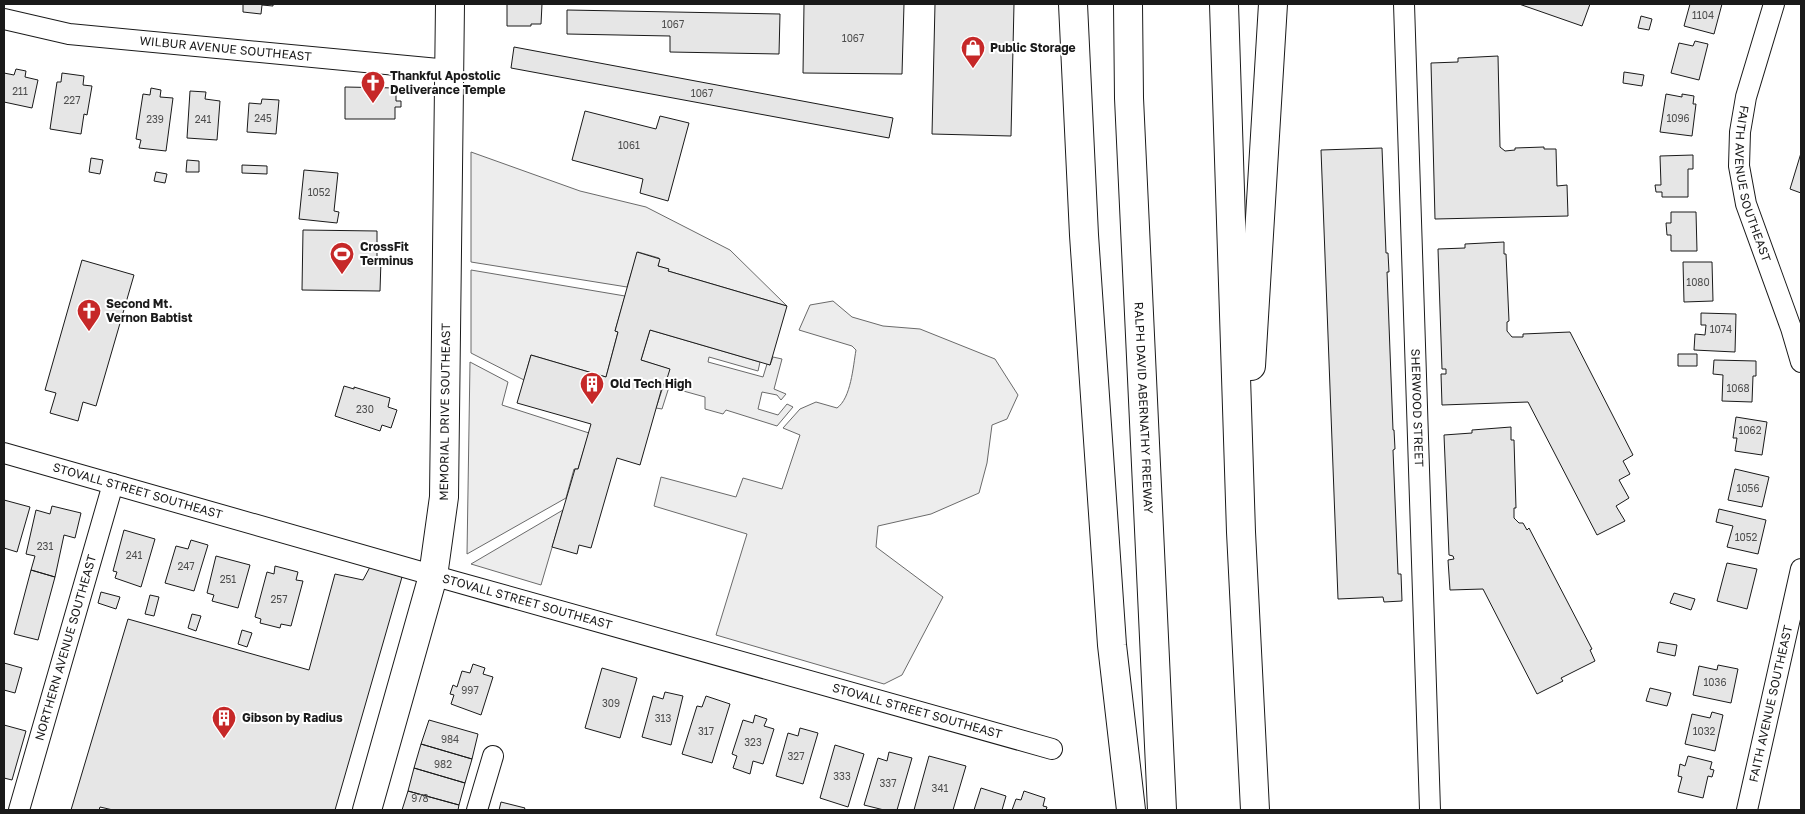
<svg xmlns="http://www.w3.org/2000/svg" width="1805" height="814" viewBox="0 0 1805 814" font-family="'Golos Text',sans-serif">
  <style>
    .green { fill: #ededed; stroke: #6a6a6a }
    .building { fill: #e6e6e6; stroke: #1a1a1a }
    .lines { fill: none; stroke-linecap: round; stroke-linejoin: round }
    .street-casing { stroke: #1a1a1a; stroke-width: 22 }
    .primary-casing { stroke: #1a1a1a; stroke-width: 30 }
    .highway-casing { stroke: #1a1a1a; stroke-width: 30 }
    .street { stroke: #fff; stroke-width: 20 }
    .primary { stroke: #fff; stroke-width: 28 }
    .highway { stroke: #fff; stroke-width: 28 }
    .labels { text-anchor: middle; stroke-width: 4; stroke-linejoin: round; paint-order: stroke }
    .number-label { font-size: 10px; fill: #4d4d4d }
    .poi-label { font-size: 12px; font-weight: bold; fill: #1a1a1a; stroke: #fff; text-anchor: start }
    .street-label { font-size: 12px; fill: #1a1a1a; stroke: #fff }
  </style>
  <rect width="100%" height="100%" fill="#fff"/>
  <!-- green -->
  <path class="green" d="M471,152L580,191L646,207L730,250L787,306L668,271V269L658,266L659,258L638,252L627,287L471,262Z
    M471,270L625,296L615,331L618,332L606,377L531,355L524,380L471,353Z
    M833,301L852,317L883,326L920,329L995,359L1018,395L1007,419L992,425L987,463L979,493L931,514L878,526L876,547L943,597L902,675L884,684L716,635L747,534L654,506L661,477L736,497L743,478L782,489L800,435L783,428L800,409L816,402L837,408C851,398 853,367 856,350L852,346L799,330L810,305Z
    M650,330L760,362L758,371L709,357L708,362L763,377L767,364L770,365L773,357L782,359L774,389L786,394L781,400L777,395L762,392L758,409L778,415L787,404L793,407L777,426L726,410L723,414L705,409V397L669,387L662,409L656,408L669,369L641,360Z
    M470,362L508,382L502,405L589,433L578,469H574L566,498L467,554Z
    M563,510L541,585L471,564Z"/>
  <!-- building -->
  <path class="building" d="M243,4H273V6L262,5L261,14L243,12Z
    M507,4H542L541,24H531V26H507Z
    M804,4H904L902,74L803,73Z
    M935,4H1014L1011,136L932,134Z
    M1519,4H1590L1582,26Z
    M1690,4H1722L1714,34L1684,26Z
    M567,10L780,14L779,54L670,52V36L567,34Z
    M1641,16L1652,19L1649,30L1638,28Z
    M1695,41L1708,44L1699,80L1671,73L1679,43L1693,46Z
    M514,47L893,118L889,138L511,68Z
    M1498,56L1500,147L1505,151L1515,150V148L1544,147V149H1556L1557,186L1567,185L1568,216L1435,219L1431,63L1458,62V58Z
    M16,69L26,71L25,77L38,80L32,108L4,102V73L14,75Z
    M1624,72L1644,75L1642,86L1623,83Z
    M62,73L84,76L83,85L92,86L87,115L84,114L81,134L50,129L57,82H61Z
    M345,87L396,88V101H401V107H395V119H345Z
    M151,88L161,90L160,97L173,98L166,151L139,148L141,140L136,139L143,94L150,95Z
    M190,91L206,92L205,99L220,101L217,140L187,138Z
    M1666,94L1682,97V94L1694,96L1693,104H1696L1692,136L1660,132Z
    M262,99L279,100L276,134L247,132L249,103L261,104Z
    M585,111L656,129L660,116L689,123L668,201L640,193L643,179L572,160Z
    M1382,148L1386,253H1388L1389,272H1387L1393,430H1394L1395,449L1393,450L1398,574H1401L1402,601L1384,602L1383,597L1338,599L1321,150Z
    M1801,153V193L1790,189Z
    M1693,155V169H1688V197H1662V192H1656L1655,185H1661L1660,156Z
    M91,158L103,160L100,174L89,172Z
    M187,160L199,161V172H186Z
    M242,165L267,166V174L242,173Z
    M304,170L338,173L334,211L339,212L337,223L299,219Z
    M156,172L167,174L165,183L154,181Z
    M1671,212H1696L1697,251H1671V235H1667L1666,223H1671Z
    M303,230L377,231V259L381,260L380,291L302,290Z
    M1504,242V254H1506L1509,321L1507,322V331L1512,337H1523V334L1570,332L1633,455L1623,461L1630,474L1619,480L1629,498L1616,506L1625,521L1597,535L1528,402L1442,405L1441,374H1446V369H1442L1438,249L1465,248V244Z
    M637,252L660,259L658,266L669,269L668,271L787,306L770,365L650,330L641,360L670,369L665,385L663,384L640,465L617,458L591,548L579,545L577,554L552,547L575,469H578L591,424L517,403L531,355L606,377L618,332L615,331Z
    M82,260L134,275L96,406L83,402L78,421L50,413L56,393L45,390Z
    M1683,262H1712L1713,301L1684,302Z
    M1701,313L1736,314L1735,352L1694,350L1695,334L1705,335L1706,325H1701Z
    M1678,354H1697V366H1678Z
    M1714,360L1756,361V376H1753L1752,402L1722,401L1723,375L1713,374Z
    M344,386L354,389V387L390,398L388,407L397,410L391,428L382,425L380,431L335,416Z
    M1736,417L1767,422L1762,455L1735,451L1737,438H1733Z
    M1511,427V440H1514L1516,508H1514V518L1519,523H1523L1527,530L1529,528L1592,649L1590,650L1595,661L1561,678L1563,681L1537,694L1483,589L1450,590L1448,560L1454,559L1453,556L1449,555L1444,435L1472,433V430Z
    M1735,469L1769,477L1762,507L1728,500Z
    M4,500L30,507L17,552L4,548Z
    M52,506L81,513L75,538L64,535L55,577L31,570L35,556L26,554L36,510L50,514Z
    M1719,509L1766,520L1758,554L1727,547L1733,526L1716,522Z
    M124,530L155,539L141,587L115,578L117,572L113,571Z
    M191,540L208,545L194,591L165,583L176,546L188,549Z
    M216,556L250,565L238,608L212,601L214,595L207,593Z
    M1727,563L1757,569L1747,609L1717,601Z
    M275,566L298,572L296,580L303,581L291,626L281,624L280,628L260,623L261,619L255,617L267,572L274,574Z
    M370,567L402,577L335,810H113L100,807L99,810H71L128,619L309,670L335,574L363,580Z
    M31,570L55,577L38,640L14,634Z
    M101,592L120,597L116,609L98,603Z
    M1674,593L1695,599L1691,610L1670,603Z
    M150,595L159,597L154,616L145,614Z
    M192,614L201,616L196,631L188,628Z
    M242,630L252,633L247,647L238,644Z
    M1659,642L1677,645L1675,656L1657,652Z
    M4,663L22,668L15,693L4,690Z
    M473,664L485,668L483,674L493,677L481,715L451,704L454,695L450,694L453,685L457,687L462,671L470,673Z
    M1718,665L1738,669L1731,703L1693,695L1699,666L1717,670Z
    M602,668L637,678L620,738L585,728Z
    M1650,688L1671,693L1667,706L1646,701Z
    M665,692L683,696L671,745L642,737L653,696L663,699Z
    M706,696L730,704L712,763L682,754L697,706L702,707Z
    M1712,712L1723,715L1715,751L1685,744L1692,714L1710,718Z
    M755,715L767,719L764,726L774,729L763,764L753,761L750,774L733,768L737,756L732,754L743,720L753,723Z
    M429,720L478,734L472,759L421,744Z
    M4,725L26,731L12,780L4,778Z
    M800,728L818,733L803,784L776,776L788,733L798,736Z
    M421,744L472,759L465,783L414,768Z
    M835,745L864,754L848,807L820,798Z
    M889,752L912,758L897,810H884L864,805L878,758L887,761Z
    M929,756L966,766L953,810H914Z
    M1688,756L1712,762L1710,769L1714,770L1712,777L1708,776L1703,798L1678,792L1682,777L1678,776L1680,764L1685,766Z
    M414,768L465,783L459,805L408,791Z
    M981,788L1006,796L1002,810H974Z
    M408,791L459,805L458,810H402Z
    M1024,791L1045,798L1043,806L1047,807L1046,810H1012L1016,799L1021,800Z
    M501,802L525,808L524,810H499Z"/>
  <g class="lines">
    <defs>
      <g id="street">
        <path id="s1" d="M1404,4L1430,810"/>
        <path id="s2" d="M1774,4L1746,97L1740,132L1739,166L1746,204L1791,328L1801,362"/>
        <path id="s3" d="M4,19L69,34L449,70"/>
        <path id="s4" d="M4,453L453,581L1052,749"/>
        <path id="s5" d="M19,810L113,484"/>
        <path d="M477,810L493,756"/>
        <path id="s6" d="M1747,810L1801,569"/>
      </g>
      <g id="primary">
        <path id="s7" d="M367,810L433,576L444,497L450,4"/>
      </g>
      <g id="highway">
        <path d="M1073,4L1084,235L1112,645L1131,810"/>
        <path id="s8" d="M1128,4L1129,98L1162,810"/>
        <path d="M1224,4L1241,532L1255,810"/>
        <path d="M1251,366L1273,4"/>
      </g>
    </defs>
    <!-- street casing -->
    <use href="#street" class="street-casing"/>
    <!-- primary casing -->
    <use href="#primary" class="primary-casing"/>
    <!-- highway casing -->
    <use href="#highway" class="highway-casing"/>
    <!-- street -->
    <use href="#street" class="street"/>
    <!-- primary -->
    <use href="#primary" class="primary"/>
    <!-- highway -->
    <use href="#highway" class="highway"/>
  </g>
  <!-- icons -->
  <defs>
    <symbol id="shop-pin" viewBox="-11 -11 22 30"><path d="M0 17L-7.5 6A9.5 9.5 0 1 1 7.5 6Z" fill="#c62828" stroke="#fff"/><path d="M-5-2.5h2.3a2.7 3.5 0 0 1 5.4 0H5L5.5 6h-11ZM-1.5-2.5h3a1.5 2.3 0 0 0-3 0Z" fill="#fff"/></symbol>
    <symbol id="church-pin" viewBox="-11 -11 22 30"><path d="M0 17L-7.5 6A9.5 9.5 0 1 1 7.5 6Z" fill="#c62828" stroke="#fff"/><path d="M-1.2-6h2.4v3.5h3.3v2.4h-3.3V6h-2.4V-.1h-3.3v-2.4h3.3Z" fill="#fff"/></symbol>
    <symbol id="stadium-pin" viewBox="-11 -11 22 30"><path d="M0 17L-7.5 6A9.5 9.5 0 1 1 7.5 6Z" fill="#c62828" stroke="#fff"/><path d="M0-5a6.5 5 0 1 0 0 10a6.5 5 0 1 0 0-10ZM-3.5-1.8h7v3.6h-7Z" fill="#fff"/></symbol>
    <symbol id="building-pin" viewBox="-11 -11 22 30"><path d="M0 17L-7.5 6A9.5 9.5 0 1 1 7.5 6Z" fill="#c62828" stroke="#fff"/><path d="M-4-6H4V6H1V3H-1V6H-4ZM-2.5-4.3h1.7v1.8h-1.7ZM.8-4.3h1.7v1.8H.8ZM-2.5-1h1.7V.8h-1.7ZM.8-1h1.7V.8H.8Z" fill="#fff"/></symbol>
  </defs>
  <g fill-rule="evenodd">
    <use href="#shop-pin" x="959" y="34" width="28" height="38"/>
    <use href="#church-pin" x="359" y="69" width="28" height="38"/>
    <use href="#stadium-pin" x="328" y="240" width="28" height="38"/>
    <use href="#church-pin" x="75" y="297" width="28" height="38"/>
    <use href="#building-pin" x="578" y="370" width="28" height="38"/>
    <use href="#building-pin" x="210" y="704" width="28" height="38"/>
  </g>
  <g class="labels">
    <!-- number labels -->
    <g class="number-label">
      <text x="1703" y="19">1104</text>
      <text x="673" y="28">1067</text>
      <text x="853" y="42">1067</text>
      <text x="20" y="95">211</text>
      <text x="702" y="97">1067</text>
      <text x="72" y="104">227</text>
      <text x="263" y="122">245</text>
      <text x="1678" y="122">1096</text>
      <text x="155" y="123">239</text>
      <text x="203" y="123">241</text>
      <text x="629" y="149">1061</text>
      <text x="319" y="196">1052</text>
      <text x="1698" y="286">1080</text>
      <text x="1721" y="333">1074</text>
      <text x="1738" y="392">1068</text>
      <text x="365" y="413">230</text>
      <text x="1750" y="434">1062</text>
      <text x="1748" y="492">1056</text>
      <text x="1746" y="541">1052</text>
      <text x="45" y="550">231</text>
      <text x="134" y="559">241</text>
      <text x="186" y="570">247</text>
      <text x="228" y="583">251</text>
      <text x="279" y="603">257</text>
      <text x="1715" y="686">1036</text>
      <text x="470" y="694">997</text>
      <text x="611" y="707">309</text>
      <text x="663" y="722">313</text>
      <text x="706" y="735">317</text>
      <text x="1704" y="735">1032</text>
      <text x="450" y="743">984</text>
      <text x="753" y="746">323</text>
      <text x="796" y="760">327</text>
      <text x="443" y="768">982</text>
      <text x="842" y="780">333</text>
      <text x="888" y="787">337</text>
      <text x="940" y="792">341</text>
      <text x="420" y="802">978</text>
    </g>
    <!-- poi labels -->
    <g class="poi-label">
      <text x="990" y="52">Public Storage</text>
      <text x="390" y="80">Thankful Apostolic<tspan x="390" dy="14">Deliverance Temple</tspan></text>
      <text x="360" y="251">CrossFit<tspan x="360" dy="14">Terminus</tspan></text>
      <text x="106" y="308">Second Mt.<tspan x="106" dy="14">Vernon Babtist</tspan></text>
      <text x="610" y="388">Old Tech High</text>
      <text x="242" y="722">Gibson by Radius</text>
    </g>
    <!-- street labels -->
    <g class="street-label">
      <text dy="4" stroke="none"><textPath href="#s3" startOffset="224">WILBUR AVENUE SOUTHEAST</textPath></text>
      <text dy="4" stroke="none"><textPath href="#s2" startOffset="186">FAITH AVENUE SOUTHEAST</textPath></text>
      <text dy="4" stroke="none"><textPath href="#s8" startOffset="404">RALPH DAVID ABERNATHY FREEWAY</textPath></text>
      <text dy="4" stroke="none"><textPath href="#s1" startOffset="404">SHERWOOD STREET</textPath></text>
      <text dy="4" stroke="none"><textPath href="#s7" startOffset="408">MEMORIAL DRIVE SOUTHEAST</textPath></text>
      <text dy="4" stroke="none"><textPath href="#s4" startOffset="139">STOVALL STREET SOUTHEAST</textPath></text>
      <text dy="4" stroke="none"><textPath href="#s4" startOffset="544">STOVALL STREET SOUTHEAST</textPath></text>
      <text dy="4" stroke="none"><textPath href="#s5" startOffset="169">NORTHERN AVENUE SOUTHEAST</textPath></text>
      <text dy="4" stroke="none"><textPath href="#s6" startOffset="109">FAITH AVENUE SOUTHEAST</textPath></text>
      <text dy="4" stroke="none"><textPath href="#s4" startOffset="949">STOVALL STREET SOUTHEAST</textPath></text>
    </g>
  </g>
  <!-- border -->
  <rect width="1805" height="814" fill="none" stroke="#1a1a1a" stroke-width="10"/>
</svg>
